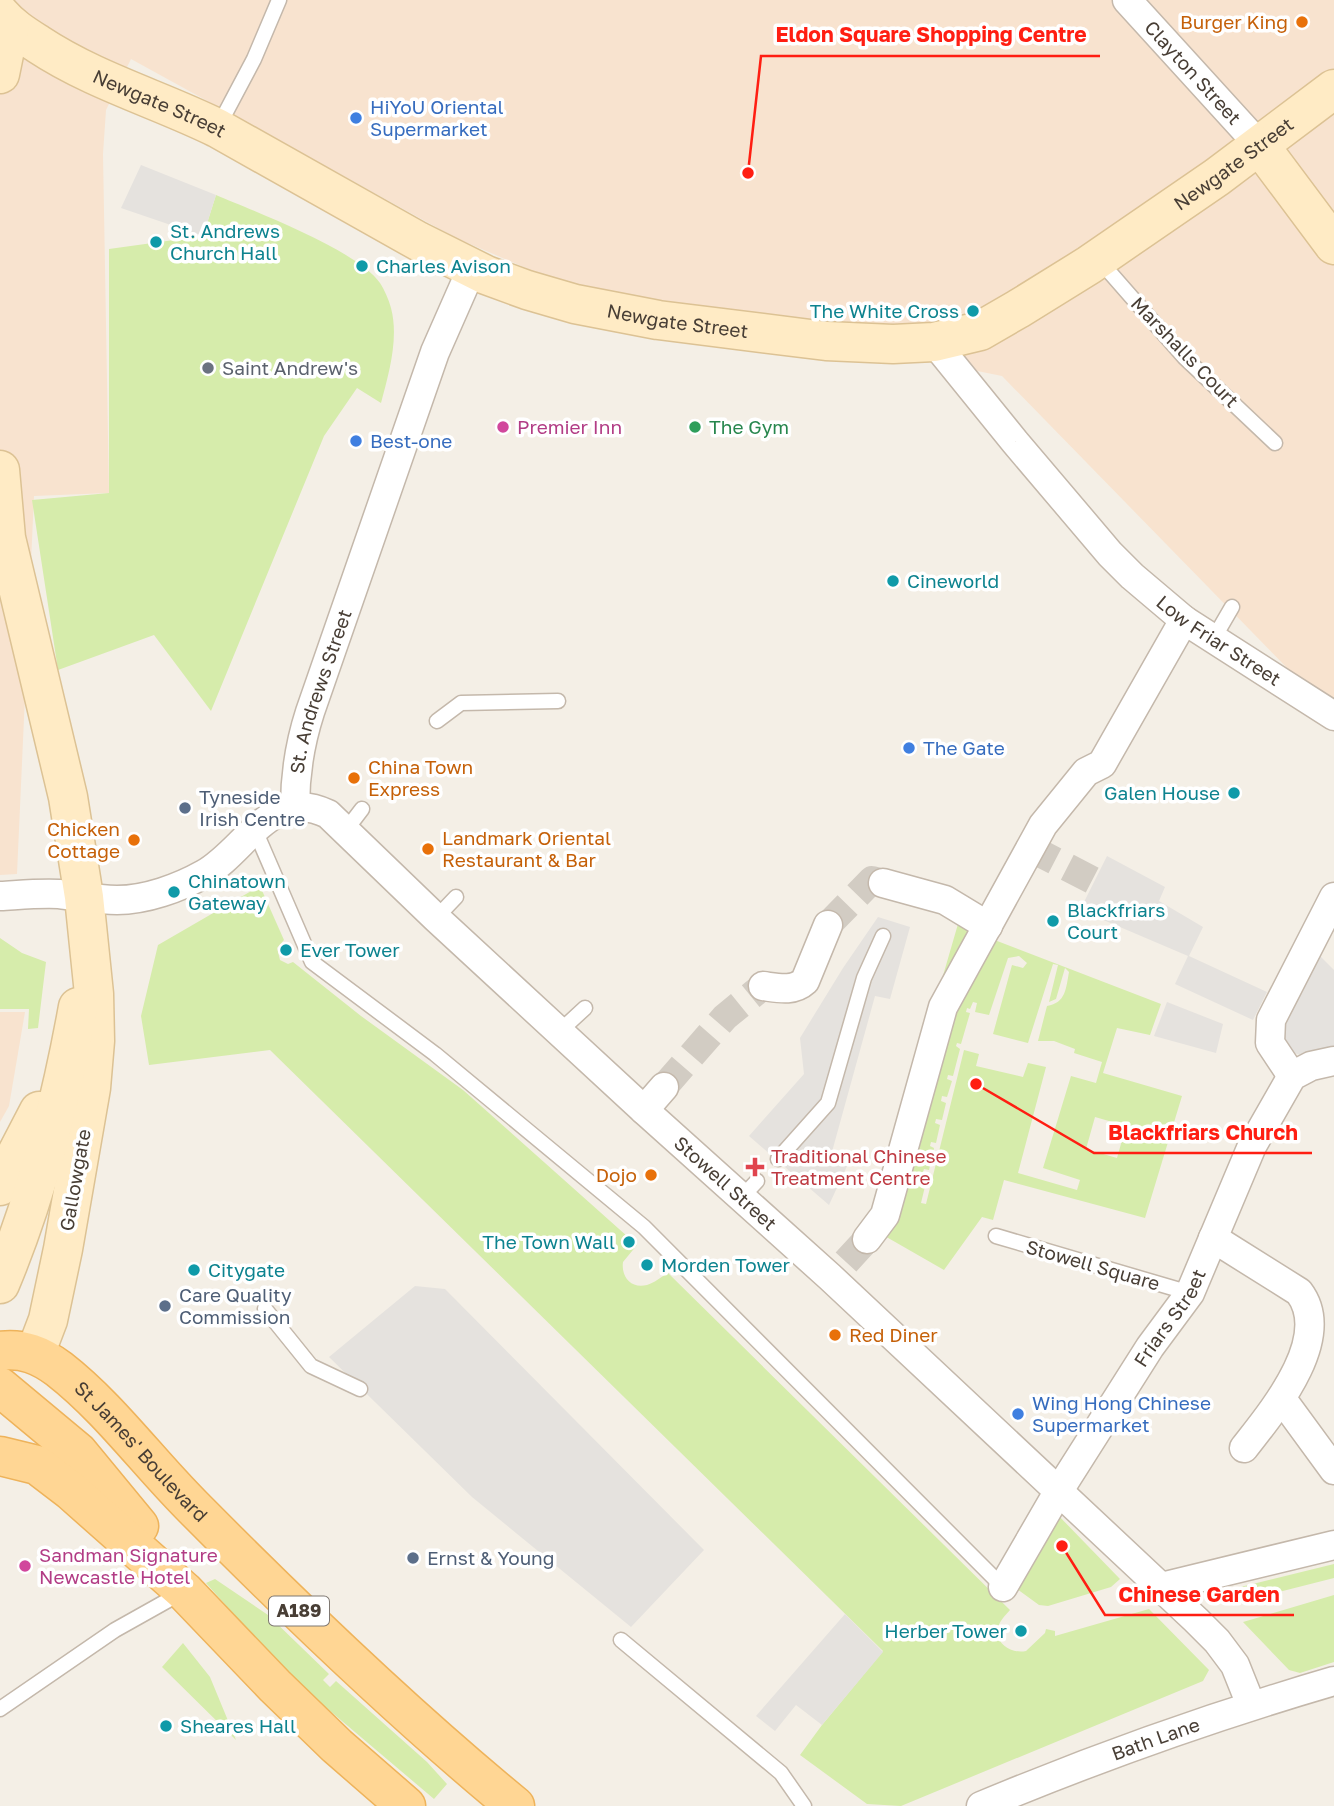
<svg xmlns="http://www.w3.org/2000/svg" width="1334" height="1806" viewBox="0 0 1334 1806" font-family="'Golos Text',sans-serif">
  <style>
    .commercial { fill: #f8e3cf }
    .green { fill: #d6ecab; fill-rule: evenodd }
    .parking { fill: #e5e2de }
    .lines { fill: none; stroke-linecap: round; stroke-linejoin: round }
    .street-tunnel { stroke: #d2ccc3; stroke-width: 28; stroke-dasharray: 28 14; stroke-linecap: butt }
    .lane-casing { stroke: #c4b8ab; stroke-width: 17 }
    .street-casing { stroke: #c4b8ab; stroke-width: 31 }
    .secondary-casing { stroke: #dcc294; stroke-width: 41 }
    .primary-casing { stroke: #eeb35b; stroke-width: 41 }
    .lane { stroke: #fff; stroke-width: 14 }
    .street { stroke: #fff; stroke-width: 28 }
    .secondary { stroke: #ffebc5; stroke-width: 38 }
    .primary { stroke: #ffd694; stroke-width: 38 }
    .food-dot { fill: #e8710a; stroke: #fff; stroke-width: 2.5 }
    .shop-dot { fill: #3f7fe0; stroke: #fff; stroke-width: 2.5 }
    .culture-dot { fill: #0f9aa8; stroke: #fff; stroke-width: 2.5 }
    .worship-dot { fill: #6b7280; stroke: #fff; stroke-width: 2.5 }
    .hotel-dot { fill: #d1479c; stroke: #fff; stroke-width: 2.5 }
    .leisure-dot { fill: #2e9e5b; stroke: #fff; stroke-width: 2.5 }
    .service-dot { fill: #5c6f8a; stroke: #fff; stroke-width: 2.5 }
    .health-dot { fill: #e0444e; stroke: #fff; stroke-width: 2.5 }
    .labels { text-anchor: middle; stroke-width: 7; stroke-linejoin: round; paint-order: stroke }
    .shield { fill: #fff; stroke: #7f7872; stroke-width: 2 }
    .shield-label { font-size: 18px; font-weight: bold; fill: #483e35 }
    .food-label { font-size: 19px; fill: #c56008; stroke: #fff; text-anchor: end }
    .street-label { font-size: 19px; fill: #483e35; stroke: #fff }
    .shop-label { font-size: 19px; fill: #366cbe; stroke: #fff; text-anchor: start }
    .culture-label { font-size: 19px; fill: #0d838f; stroke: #fff; text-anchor: start }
    .worship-label { font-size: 19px; fill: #5b616d; stroke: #fff; text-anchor: start }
    .hotel-label { font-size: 19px; fill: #b23c85; stroke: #fff; text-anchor: start }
    .leisure-label { font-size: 19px; fill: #27864d; stroke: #fff; text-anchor: start }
    .service-label { font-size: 19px; fill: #4e5e75; stroke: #fff; text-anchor: start }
    .health-label { font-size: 19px; fill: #be3a42; stroke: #fff; text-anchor: start }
    .leader { fill: none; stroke: #ff1e12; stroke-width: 2.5 }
    .callout-dot { fill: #ff1e12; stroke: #fff; stroke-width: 2.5 }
    .callout-label { font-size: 21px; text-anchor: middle; font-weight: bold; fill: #ff1e12; stroke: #fff; stroke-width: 7; stroke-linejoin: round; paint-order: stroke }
  </style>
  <rect width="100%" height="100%" fill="#f4efe6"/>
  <!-- commercial -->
  <path class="commercial" d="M0,0H1334V716L1002,376L626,300L540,274L456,238L131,59L106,110L103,154L109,493L34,496L17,874L0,875Z
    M0,1012H25L9,1106L0,1122Z"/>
  <!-- green -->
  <path class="green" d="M216,195C256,212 357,250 380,283C384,289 389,300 391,308C399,338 389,373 381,403L357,388L324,436L211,711L154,635L58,670L32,500L109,493V249L203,236Z
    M260,886L284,940L277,948L280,960L288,964L293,962L361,1016L463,1090L637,1245L623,1262C621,1277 631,1289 647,1285C654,1283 661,1277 668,1273L1010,1610C1005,1616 998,1622 998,1630C996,1645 1013,1654 1026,1651L1045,1633L1046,1629L1055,1631V1636L1149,1609L1209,1670L1203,1681L901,1806L867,1804L800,1755L822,1725L883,1651L270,1050L149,1065L141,1016L158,945Z
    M958,924L977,929L933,1010Z
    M0,938L22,953L46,962L38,1028L28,1029L29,1009H0Z
    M992,939L1161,1004L1150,1035L1117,1028L1103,1073L1182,1096L1145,1218L1004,1180L993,1220L982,1217L944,1270L869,1227L951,1006ZM1019,956L1027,963L1023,968L1012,965L993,1034L1028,1043L1053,964L1058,965L1049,1002L1056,999L1065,968L1069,972C1066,988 1066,1003 1047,1006L1038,1041H1054L1075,1049L1074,1053L1102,1062L1096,1083L1071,1076L1043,1168L1080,1180L1077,1190L1018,1173L1046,1067L1028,1063L1023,1077L976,1066L979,1054L964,1050L926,1204L921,1203L928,1174L923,1172L924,1169L929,1170L934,1148L930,1146L931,1142L936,1143L940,1125L935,1123L936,1119L942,1120L946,1103L941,1101L942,1096L947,1097L952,1081L947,1079L948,1075L953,1076L960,1049L956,1046L957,1043L961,1044L970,1013L966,1012L967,1008L970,1009L973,1002L977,1003L975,1012L989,1015L1008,958ZM1095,1117L1126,1126L1117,1158L1086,1149Z
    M1056,1513L1120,1579L1111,1587L1048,1606L1039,1605L1013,1586Z
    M1334,1564V1578L1232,1604L1220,1592Z
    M215,1579L268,1615L329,1674L323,1680L330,1687L336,1681L427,1762L447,1784L434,1799L316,1699L246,1628L206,1583Z
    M1334,1595V1662L1300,1673L1289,1670L1243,1622Z
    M183,1643L210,1677L236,1740L162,1667Z"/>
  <!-- parking -->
  <path class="parking" d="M141,165L216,195L203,236L121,208Z
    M1107,856L1165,887L1159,901L1203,927L1189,956L1267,992L1253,1020L1175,984L1188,956L1080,910Z
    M878,917L910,927L890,999L875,996L830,1159L848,1164L829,1205L749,1136L804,1074L800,1038L843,968Z
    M1317,953L1334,970V1050L1307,1057L1294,1053L1286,1046L1279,1032Z
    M1167,1002L1223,1024L1216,1053L1154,1036Z
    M415,1286L445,1289L704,1550L631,1627L472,1497L329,1357Z
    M845,1614L883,1652L822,1725L796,1705L775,1731L756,1716Z"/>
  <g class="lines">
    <!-- street-tunnel -->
    <path class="street-tunnel" d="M1030,848L1094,881
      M828,925L872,880L883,883
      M664,1087L725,1017L763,986
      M846,1262L867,1239"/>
    <defs>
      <path id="lane" d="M218,127L254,59L279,0
        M1099,260L1184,357L1275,443
        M1214,638L1232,607
        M437,721L461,703L558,701
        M255,830L312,962L435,1054L644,1227L1003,1587
        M346,830L362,809
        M436,918L456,897
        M560,1031L585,1008
        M778,1159L828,1103L864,978L883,936
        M742,1197L757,1181
        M996,1236L1190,1293
        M265,1309L311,1366L360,1389
        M621,1640L781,1773L804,1806
        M0,1709L115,1630L181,1593"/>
      <g id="street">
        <path id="s1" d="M1127,0L1260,146"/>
        <path id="s2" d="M934,342L1015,442L1110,554L1132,576L1184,620L1334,716"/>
        <path id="s3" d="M295,807C295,773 300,743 310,712L435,352L472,268"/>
        <path d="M883,883L945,900L988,926"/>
        <path id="s4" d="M0,896C19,895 39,893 59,894C78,896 98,900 117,900C146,900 179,888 204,874C246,851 270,786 328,814L436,918L644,1110L830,1277L1196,1620L1217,1641L1235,1665L1251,1705"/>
        <path d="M763,986C778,988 793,992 805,981L828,925"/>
        <path d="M1292,1076L1270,1043L1271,1020L1334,897"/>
        <path d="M644,1110L664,1087"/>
        <path d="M1213,1238L1299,1292C1334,1338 1273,1411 1244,1448"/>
        <path d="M867,1239L885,1215L943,1007L1043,825L1086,772L1102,764L1184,620"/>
        <path d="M1282,1399L1334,1470"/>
        <path id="s5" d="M1003,1587L1058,1492L1150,1347L1190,1293L1252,1146L1292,1076L1311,1066L1334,1061"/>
        <path d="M1161,1587L1334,1545"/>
        <path id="s6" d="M981,1806C1096,1758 1214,1716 1334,1681"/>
      </g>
      <g id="secondary">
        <path id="s7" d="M0,14C11,27 24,35 38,44C94,81 158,99 217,128L418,241L486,275L527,290L575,304L658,320L826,341L893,344L934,342L980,331L1018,309L1089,265L1217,177L1334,89"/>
        <path d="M0,74L10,25"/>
        <path d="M1260,146L1334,245"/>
        <path d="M0,470L6,538L68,797L84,897L94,994L95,1041L91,1088L63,1249L48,1320L35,1354"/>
        <path d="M0,1186L39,1111"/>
        <path d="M0,1284C37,1196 61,1101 78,1007"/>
      </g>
      <g id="primary">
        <path id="s8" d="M0,1351C23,1348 40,1355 59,1369C109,1408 147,1461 192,1506C295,1610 402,1713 515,1806"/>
        <path d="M0,1387L78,1452L139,1526"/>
        <path d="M0,1456L37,1465L71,1491L184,1591L275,1686L337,1746L406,1806"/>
      </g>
    </defs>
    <!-- lane casing -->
    <use href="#lane" class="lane-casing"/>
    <!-- street casing -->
    <use href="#street" class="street-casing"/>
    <!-- secondary casing -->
    <use href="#secondary" class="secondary-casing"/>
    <!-- primary casing -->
    <use href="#primary" class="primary-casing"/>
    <!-- lane -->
    <use href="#lane" class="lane"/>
    <!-- street -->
    <use href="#street" class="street"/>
    <!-- secondary -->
    <use href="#secondary" class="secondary"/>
    <!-- primary -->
    <use href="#primary" class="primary"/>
  </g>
  <!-- markers -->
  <g class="food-dot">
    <circle cx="1302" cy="22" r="7"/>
    <circle cx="354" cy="778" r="7"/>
    <circle cx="134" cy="840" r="7"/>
    <circle cx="428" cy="849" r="7"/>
    <circle cx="651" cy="1175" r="7"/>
    <circle cx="835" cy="1335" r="7"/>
  </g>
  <g class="shop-dot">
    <circle cx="356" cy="118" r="7"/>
    <circle cx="356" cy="441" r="7"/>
    <circle cx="909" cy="748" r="7"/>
    <circle cx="1018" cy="1414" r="7"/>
  </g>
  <g class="culture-dot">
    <circle cx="156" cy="242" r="7"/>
    <circle cx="362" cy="266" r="7"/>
    <circle cx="973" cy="311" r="7"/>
    <circle cx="893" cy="581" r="7"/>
    <circle cx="1234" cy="793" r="7"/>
    <circle cx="174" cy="892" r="7"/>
    <circle cx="1053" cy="921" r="7"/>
    <circle cx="286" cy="950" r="7"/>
    <circle cx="629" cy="1242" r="7"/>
    <circle cx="647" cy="1265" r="7"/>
    <circle cx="194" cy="1270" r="7"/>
    <circle cx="1021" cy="1631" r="7"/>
    <circle cx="166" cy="1726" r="7"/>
  </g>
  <circle class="worship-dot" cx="208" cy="368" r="7"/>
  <g class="hotel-dot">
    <circle cx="503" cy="427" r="7"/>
    <circle cx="25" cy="1566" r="7"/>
  </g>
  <circle class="leisure-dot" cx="695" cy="427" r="7"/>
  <g class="service-dot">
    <circle cx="185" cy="808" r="7"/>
    <circle cx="165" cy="1306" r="7"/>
    <circle cx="413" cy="1558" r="7"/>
  </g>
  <path class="health-dot" d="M751.5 1156.5h7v7h7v7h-7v7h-7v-7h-7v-7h7z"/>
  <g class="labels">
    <!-- shield labels -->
    <rect class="shield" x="269" y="1596.5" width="60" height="29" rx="5"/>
    <g class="shield-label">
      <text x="299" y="1617">A189</text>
    </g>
    <!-- food labels -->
    <g class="food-label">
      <text x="1288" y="29">Burger King</text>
      <text x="368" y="774" text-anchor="start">China Town<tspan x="368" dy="22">Express</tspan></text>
      <text x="120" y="836">Chicken<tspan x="120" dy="22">Cottage</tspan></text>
      <text x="442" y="845" text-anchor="start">Landmark Oriental<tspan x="442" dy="22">Restaurant &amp; Bar</tspan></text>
      <text x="637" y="1182">Dojo</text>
      <text x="849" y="1342" text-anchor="start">Red Diner</text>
    </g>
    <!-- street labels -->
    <g class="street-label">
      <text dy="7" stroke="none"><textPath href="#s1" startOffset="98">Clayton Street</textPath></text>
      <text dy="7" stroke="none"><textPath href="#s7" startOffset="184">Newgate Street</textPath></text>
      <text dy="7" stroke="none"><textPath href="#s7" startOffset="1360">Newgate Street</textPath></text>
      <text dy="7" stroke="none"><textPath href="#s7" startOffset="751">Newgate Street</textPath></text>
      <text transform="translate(1185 352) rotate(46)" y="7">Marshalls Court</text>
      <text dy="7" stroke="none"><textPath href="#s2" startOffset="415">Low Friar Street</textPath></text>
      <text dy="7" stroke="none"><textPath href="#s3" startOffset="119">St. Andrews Street</textPath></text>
      <text transform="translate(75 1180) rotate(-80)" y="7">Gallowgate</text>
      <text dy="7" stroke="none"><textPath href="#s4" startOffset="900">Stowell Street</textPath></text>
      <text transform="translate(1093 1265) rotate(16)" y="7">Stowell Square</text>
      <text dy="7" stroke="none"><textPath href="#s5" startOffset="317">Friars Street</textPath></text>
      <text dy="7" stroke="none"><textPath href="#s8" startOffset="180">St James' Boulevard</textPath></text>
      <text dy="7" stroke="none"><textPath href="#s6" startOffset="187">Bath Lane</textPath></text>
    </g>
    <!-- shop labels -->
    <g class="shop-label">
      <text x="370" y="114">HiYoU Oriental<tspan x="370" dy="22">Supermarket</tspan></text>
      <text x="370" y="448">Best-one</text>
      <text x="923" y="755">The Gate</text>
      <text x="1032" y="1410">Wing Hong Chinese<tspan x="1032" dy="22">Supermarket</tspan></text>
    </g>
    <!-- culture labels -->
    <g class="culture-label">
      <text x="170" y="238">St. Andrews<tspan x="170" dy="22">Church Hall</tspan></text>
      <text x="376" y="273">Charles Avison</text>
      <text x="959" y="318" text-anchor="end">The White Cross</text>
      <text x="907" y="588">Cineworld</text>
      <text x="1220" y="800" text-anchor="end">Galen House</text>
      <text x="188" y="888">Chinatown<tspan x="188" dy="22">Gateway</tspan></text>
      <text x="1067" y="917">Blackfriars<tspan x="1067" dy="22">Court</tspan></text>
      <text x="300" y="957">Ever Tower</text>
      <text x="615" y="1249" text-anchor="end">The Town Wall</text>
      <text x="661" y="1272">Morden Tower</text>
      <text x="208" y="1277">Citygate</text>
      <text x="1007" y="1638" text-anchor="end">Herber Tower</text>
      <text x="180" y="1733">Sheares Hall</text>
    </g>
    <!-- worship labels -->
    <g class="worship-label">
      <text x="222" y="375">Saint Andrew's</text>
    </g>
    <!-- hotel labels -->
    <g class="hotel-label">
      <text x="517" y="434">Premier Inn</text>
      <text x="39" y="1562">Sandman Signature<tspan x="39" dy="22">Newcastle Hotel</tspan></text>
    </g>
    <!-- leisure labels -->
    <g class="leisure-label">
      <text x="709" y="434">The Gym</text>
    </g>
    <!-- service labels -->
    <g class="service-label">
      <text x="199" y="804">Tyneside<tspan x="199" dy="22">Irish Centre</tspan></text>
      <text x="179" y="1302">Care Quality<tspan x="179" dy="22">Commission</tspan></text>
      <text x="427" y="1565">Ernst &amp; Young</text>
    </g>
    <!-- health labels -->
    <g class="health-label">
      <text x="771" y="1163">Traditional Chinese<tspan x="771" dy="22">Treatment Centre</tspan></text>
    </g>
  </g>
  <!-- callouts -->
  <path class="leader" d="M748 173L761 56H1100M976 1084L1094 1153H1312M1062 1546L1105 1615H1294"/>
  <g class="callout-dot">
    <circle cx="748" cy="173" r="7"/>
    <circle cx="976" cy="1084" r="7"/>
    <circle cx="1062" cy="1546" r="7"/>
  </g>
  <g class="callout-label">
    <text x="931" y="42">Eldon Square Shopping Centre</text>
    <text x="1203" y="1140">Blackfriars Church</text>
    <text x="1199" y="1602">Chinese Garden</text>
  </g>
</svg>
